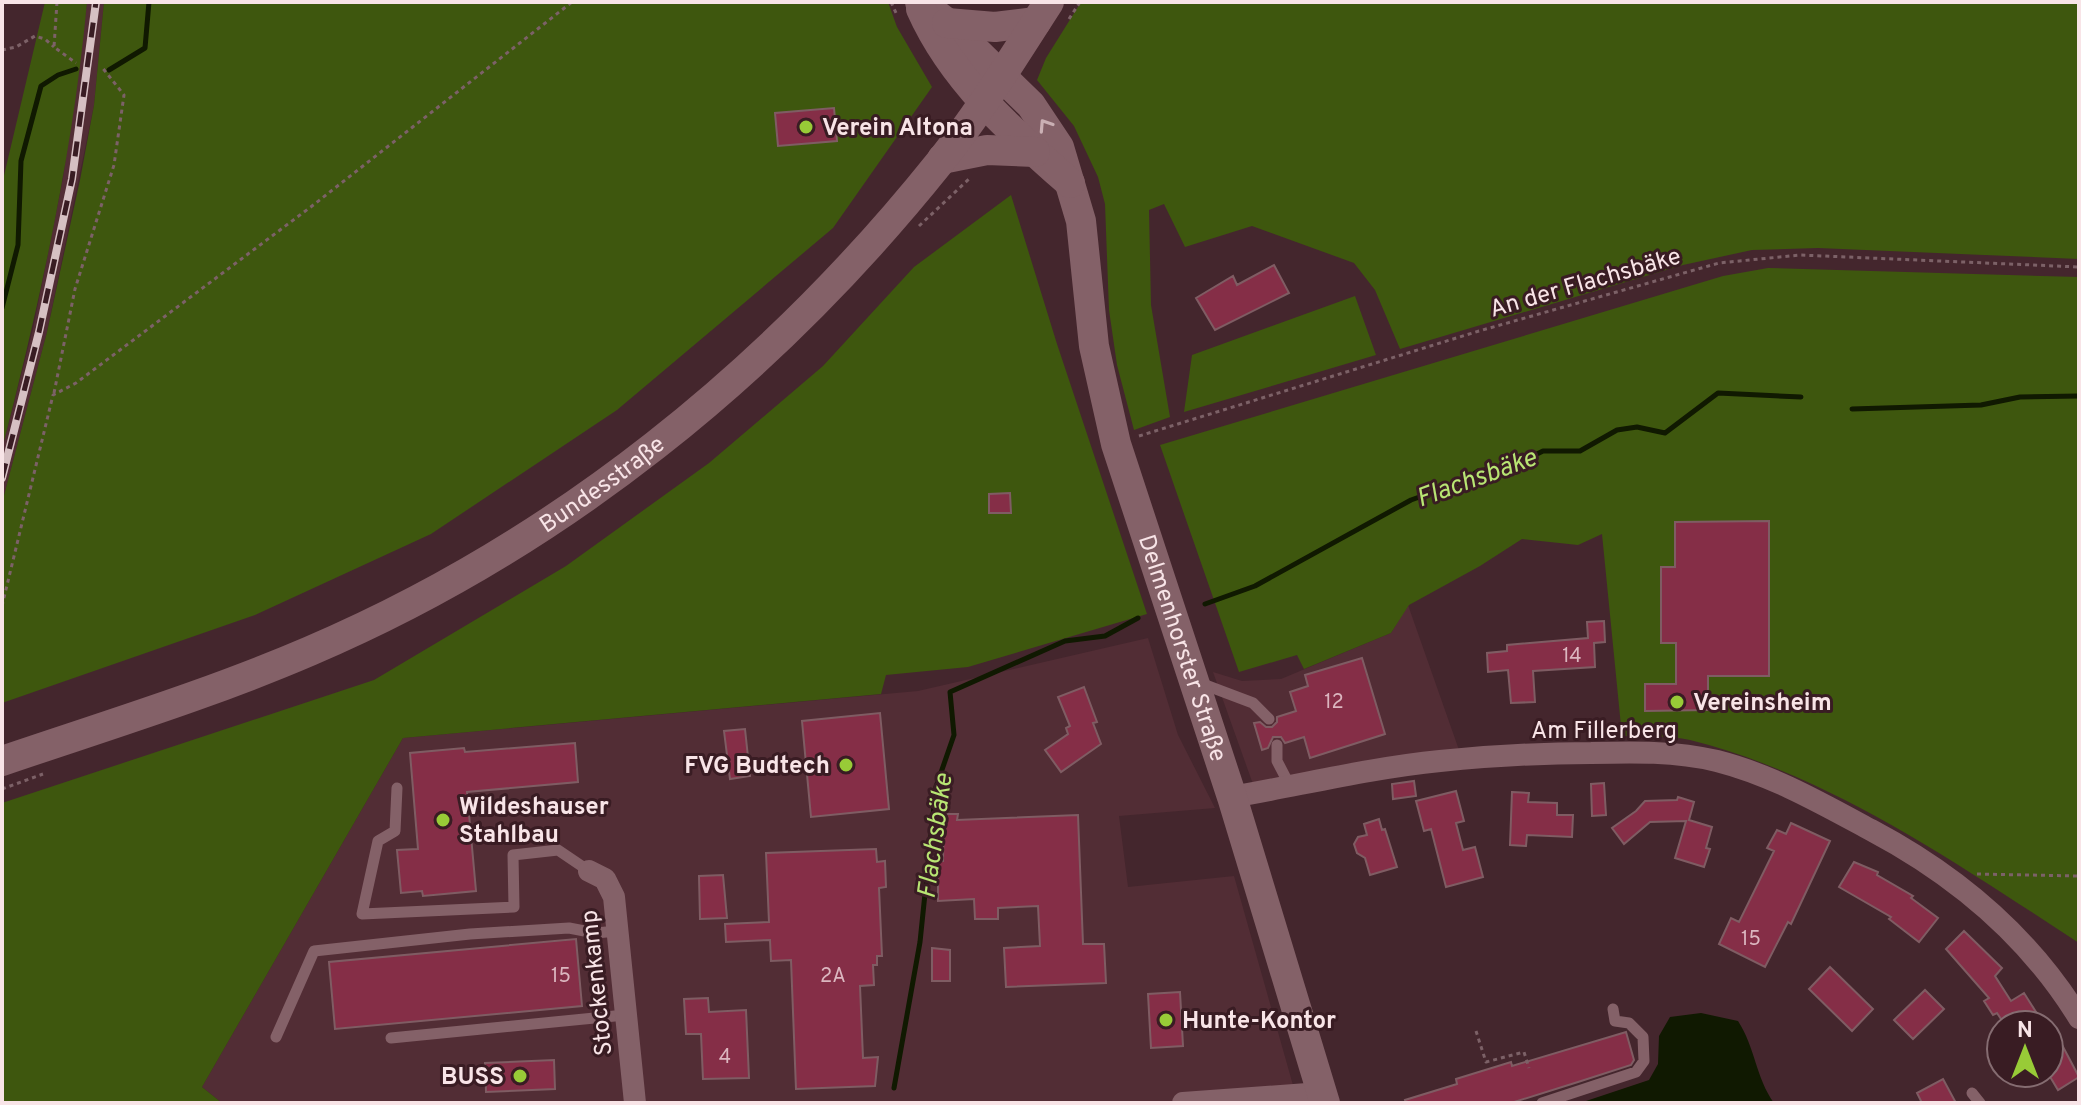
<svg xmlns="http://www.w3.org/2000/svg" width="2081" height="1105" viewBox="0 0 2081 1105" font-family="Overpass,sans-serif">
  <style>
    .built { fill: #522d35 }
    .green { fill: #3e570e; fill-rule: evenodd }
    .water { fill: #101901 }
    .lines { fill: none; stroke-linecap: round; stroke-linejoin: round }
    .stream { stroke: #101901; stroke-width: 5 }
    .building { fill: #852e47; stroke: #7f5c63; stroke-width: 2 }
    .path { stroke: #7c6167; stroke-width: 3; stroke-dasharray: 4 4; stroke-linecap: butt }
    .lane { stroke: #846168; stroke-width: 11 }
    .street { stroke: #846168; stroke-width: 22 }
    .secondary { stroke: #846168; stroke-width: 30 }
    .rail-casing { stroke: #d6c0c3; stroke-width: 8 }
    .rail { stroke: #391c23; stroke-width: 5; stroke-dasharray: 15; stroke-linecap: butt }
    .oneway { stroke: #cab0b4 }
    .poi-dot { fill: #98cb37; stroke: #391c23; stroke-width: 3 }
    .labels { text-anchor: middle; stroke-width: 6; stroke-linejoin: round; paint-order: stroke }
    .number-label { font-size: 20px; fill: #dbb6bf }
    .poi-label { font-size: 24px; font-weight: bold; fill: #f8e4e7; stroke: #391c23; text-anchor: start }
    .street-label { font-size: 24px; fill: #f8e4e7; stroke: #391c23 }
    .water-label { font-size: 26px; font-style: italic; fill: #b8e573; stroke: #391c23 }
  </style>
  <rect width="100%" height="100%" fill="#44262d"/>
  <!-- built -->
  <path class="built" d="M87,2H104L94,105L47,332L2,503V449L33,329L63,178Z
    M1408,605L1459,750L1254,787L1213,672L1242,681L1281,679L1391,633Z
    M1148,638L1178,735L1215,808L1119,816L1128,887L1234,876L1298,1103H222L202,1087L403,738L918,691Z"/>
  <!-- green -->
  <path class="green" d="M45,2H87C73,153 40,302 2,449V184Z
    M104,2H888L897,27L932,87L833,228L617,410L431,534L255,615L2,703V503L47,332L80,180L94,105ZM834,108L778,145L776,113Z
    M1081,2H2079V259L1818,248L1752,250L1683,265L1400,349L1375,290L1354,263L1252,226L1185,247L1164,204L1149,210L1151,305L1170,417L1134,430L1117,365L1109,310L1105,204L1098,177L1074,126L1037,80L1046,58Z
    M1011,195L1057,344L1147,614L968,667L886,675L881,694L403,738L202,1087L222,1103H2V803L374,680L566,566L709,463L823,366L914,267Z
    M1768,268L2079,277V943C1959,865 1830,775 1690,740C1669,735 1644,737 1622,736L1602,534L1578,545L1522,539L1480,566L1409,605L1391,633L1304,669L1297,655L1239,672L1160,445L1723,276Z
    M1355,296L1376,355L1184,412L1192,355Z"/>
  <!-- water -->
  <path class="water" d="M1701,1013L1738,1021C1755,1047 1756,1078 1774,1103H1580L1649,1080L1658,1064L1659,1036L1670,1017Z"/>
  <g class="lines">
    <!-- stream -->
    <path class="stream" d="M109,70L145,48L149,2
      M2,308L18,245L21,161L41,86L58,75L76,69
      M1852,409L1981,405L2020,397L2079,396
      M1205,604L1255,586L1411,500L1464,481L1478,471L1513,466L1543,451H1580L1617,430L1637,427L1665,433L1718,393L1801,397
      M894,1088L920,942L936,787L954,735L950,692L1065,641L1105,636L1138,618"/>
  </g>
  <!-- building -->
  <path class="building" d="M834,108L837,141L778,146L775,113Z
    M1274,265L1289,293L1215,330L1196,298L1233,276L1237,285Z
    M1010,493L1011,513H989V494Z
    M1769,521V676H1708V710L1645,711V684H1676V643H1661V567H1675V522Z
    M1604,621L1605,642L1594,643L1595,667L1533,671L1535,702L1511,703L1508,670L1488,672L1487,653L1507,651V645L1588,638L1587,622Z
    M1362,658L1385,734L1310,758L1304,737L1285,743L1281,737H1273L1268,748L1262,750L1254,723L1260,722L1266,727H1272L1277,722V717L1296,711L1290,692L1308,686L1305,675Z
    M1084,687L1097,722L1093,723L1101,744L1061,772L1045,750L1068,734L1066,728L1070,726L1058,697Z
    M880,713L889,809L811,817L802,721Z
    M745,729L750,776L730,779L724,731Z
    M575,743L578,782L467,792L476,891L423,896L422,891L401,893L397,850L418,849L410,753L464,748L465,752Z
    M1414,781L1416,796L1393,799L1392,784Z
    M1604,783L1606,815L1592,816L1591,784Z
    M1456,791L1464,821L1456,823L1463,850L1475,847L1483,877L1446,887L1431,829L1424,831L1416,801Z
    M1512,792L1529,793L1528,802L1557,803V815H1573L1572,837L1527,835L1526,846L1510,845Z
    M1678,797L1694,802L1689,820L1712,827L1706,848L1710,849L1704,867L1675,858L1686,821L1650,822L1624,844L1612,828L1636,811L1645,801L1677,800Z
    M944,814H958L957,820L1078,815L1083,944H1104L1106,983L1006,987L1004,948L1040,946L1038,906L998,908V919H975L974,899L938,901V861H943Z
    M1379,819L1382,830L1385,829L1397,867L1370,875L1365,858L1357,853L1354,844L1358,837L1367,835L1364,824Z
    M1791,823L1830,841L1791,924L1788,922L1765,967L1719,944L1731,918L1739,922L1774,851L1767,848L1777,830L1786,834Z
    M876,849L877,862L885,861L886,887L879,888L882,956H877V965H873L874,985L860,986L863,1058L878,1057L875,1086L796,1089L791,960L771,961L770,940L726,942L725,924L769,922L766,853Z
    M1854,862L1878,872L1877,875L1913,896L1911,898L1938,918L1919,942L1889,919L1891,917L1839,887Z
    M723,875L727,918L700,919L699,876Z
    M1964,931L2002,968L1995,976L2011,1001L2024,993L2036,1012L2017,1025H2005L1997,1013L1993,1015L1984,1001L1989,998L1946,949Z
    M576,939L582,1006L335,1029L329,962Z
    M932,948L950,950V981H932Z
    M1830,967L1873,1009L1852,1031L1809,989Z
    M1925,990L1944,1009L1913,1039L1894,1020Z
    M1180,992L1183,1046L1151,1048L1148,994Z
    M708,998L709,1012L746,1010L749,1078L703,1079L701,1034H686L684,999Z
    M1626,1032L1634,1060L1631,1065L1578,1082L1511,1103H1406L1405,1100L1457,1084L1456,1079L1511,1062L1512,1066Z
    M2061,1043L2079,1077L2058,1090L2049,1075V1050Z
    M554,1060L555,1089L486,1092L485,1063Z
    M1943,1079L1956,1103H1922L1917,1093Z"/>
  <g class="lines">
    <!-- path -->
    <path class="path" d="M57,2L54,47L76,63
      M891,2L897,15
      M2067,2H2079
      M1069,19L1080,2
      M2,50L16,47L35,36L45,39L54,47
      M919,226L969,179
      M54,393L75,289L114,165L124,95L101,66
      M1139,436L1479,331L1719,263L1800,255L2079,267
      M2,606L53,395L76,383L312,206L572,2
      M2,789L43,774
      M1977,874L2079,876
      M1476,1031L1486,1062L1524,1052L1529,1068"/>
    <!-- lane -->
    <path class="lane" d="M1200,683L1253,703L1269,719
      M1277,745V761L1290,786
      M397,788L395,831L378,841L362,914L514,907L513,855L558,850L589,871
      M276,1037L314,951L470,934L569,928L595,933L618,931
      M391,1038L625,1015
      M1972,1093L1980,1103
      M1542,1103L1636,1072L1644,1061L1643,1037L1629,1023L1615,1021L1613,1009"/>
    <!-- street -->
    <path class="street" d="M1232,797C1301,785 1370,768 1440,761C1490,756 1541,753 1591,753C1633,752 1675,751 1717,761C1772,775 1821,803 1871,830C1956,875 2028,935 2079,1018
      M589,871L605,879L614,897L635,1103
      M1183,1103L1321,1093"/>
    <!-- secondary -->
    <g class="secondary">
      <path id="s1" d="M920,2L947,23L1031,105L1059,147L1081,221L1094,346L1116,444L1232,797L1325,1103"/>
      <path d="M921,9C953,81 1012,132 1070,183"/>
      <path d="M947,23L995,27L1036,22"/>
      <path d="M942,159L987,150L1035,152"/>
      <path id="s2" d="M2,761C105,726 210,694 310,651C558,545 772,372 940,162C980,112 1014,56 1049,2"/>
    </g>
    <defs>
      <path id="rail" d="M2,478L39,332L72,179L96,2"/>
    </defs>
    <!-- rail casing -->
    <use href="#rail" class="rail-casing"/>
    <!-- rail -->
    <use href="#rail" class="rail"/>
  </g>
  <!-- one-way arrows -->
  <defs><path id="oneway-chevron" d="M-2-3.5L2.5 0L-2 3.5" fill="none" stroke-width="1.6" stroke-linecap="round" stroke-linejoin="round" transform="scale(2)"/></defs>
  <use class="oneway" href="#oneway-chevron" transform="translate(1045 125) rotate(-123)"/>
  <!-- markers -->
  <g class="poi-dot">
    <circle cx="806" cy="127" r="8"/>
    <circle cx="1677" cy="702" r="8"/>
    <circle cx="846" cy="765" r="8"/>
    <circle cx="443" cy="820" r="8"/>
    <circle cx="1166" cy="1020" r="8"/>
    <circle cx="520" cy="1076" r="8"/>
  </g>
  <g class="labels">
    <!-- number labels -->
    <g class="number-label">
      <text x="1572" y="662">14</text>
      <text x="1334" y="708">12</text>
      <text x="1751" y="945">15</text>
      <text x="561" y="982">15</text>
      <text x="833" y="982">2A</text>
      <text x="725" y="1063">4</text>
    </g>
    <!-- poi labels -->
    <g class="poi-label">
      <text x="822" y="135">Verein Altona</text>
      <text x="1693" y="710">Vereinsheim</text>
      <text x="830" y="773" text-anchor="end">FVG Budtech</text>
      <text x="459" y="814">Wildeshauser<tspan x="459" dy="28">Stahlbau</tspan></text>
      <text x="1182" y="1028">Hunte-Kontor</text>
      <text x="504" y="1084" text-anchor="end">BUSS</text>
    </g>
    <!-- street labels -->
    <g class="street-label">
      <text transform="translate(1585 282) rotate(-16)" y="8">An der Flachsbäke</text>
      <text dy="8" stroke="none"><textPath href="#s2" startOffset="664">Bundesstraße</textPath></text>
      <text dy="8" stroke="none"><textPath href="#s1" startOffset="720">Delmenhorster Straße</textPath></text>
      <text x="1604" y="738">Am Fillerberg</text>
      <text transform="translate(596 983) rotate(-96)" y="8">Stockenkamp</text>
    </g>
    <!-- water labels -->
    <g class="water-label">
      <text transform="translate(1476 477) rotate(-20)" y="9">Flachsbäke</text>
      <text transform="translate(934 836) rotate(-82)" y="9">Flachsbäke</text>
    </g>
  </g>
  <!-- border -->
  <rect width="2081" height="1105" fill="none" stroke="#f8e4e7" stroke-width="8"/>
  <!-- north arrow -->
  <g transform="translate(2025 1049)"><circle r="38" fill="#391c23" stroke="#856c71" stroke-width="2"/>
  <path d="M0-6L14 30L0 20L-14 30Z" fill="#98cb37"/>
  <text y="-12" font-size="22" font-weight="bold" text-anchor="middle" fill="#f8e4e7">N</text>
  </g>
</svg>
